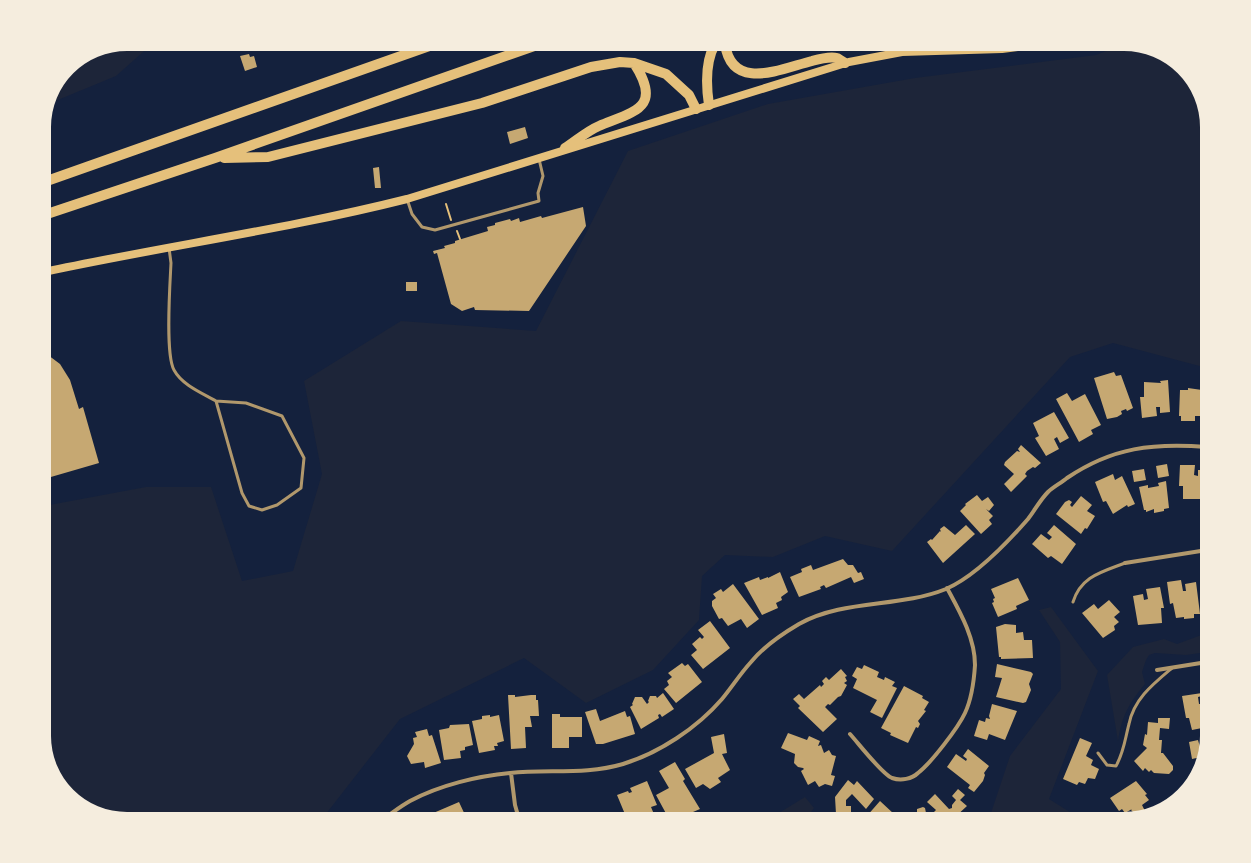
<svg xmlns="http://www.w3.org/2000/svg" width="1251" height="863" viewBox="0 0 1251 863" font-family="Lato,sans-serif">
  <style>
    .green { fill: #1d2539 }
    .building { fill: #c6a872 }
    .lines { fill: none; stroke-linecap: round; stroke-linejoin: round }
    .path { stroke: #e5c07b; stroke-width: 2 }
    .service { stroke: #b1986c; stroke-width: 3 }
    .minor { stroke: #b1986c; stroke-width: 4 }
    .secondary { stroke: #e5c07b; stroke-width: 8 }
    .motorway { stroke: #e5c07b; stroke-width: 10 }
  </style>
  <rect width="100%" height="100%" fill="#14213d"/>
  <!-- green -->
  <path class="green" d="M127,44H152L116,76L48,104C53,83 76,57 96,50C106,47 117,46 127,44Z
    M1124,44L1170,58L1196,86L1207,127V368L1113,343L1070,357L892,551L825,536L773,557L725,555L702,576L699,620L653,670L586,703L524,658L400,719L322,819H127L81,805L55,777L44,741V506L146,487H211L242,581L293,571L322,474L304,381L401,321L536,331L628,151L768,104L915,78L1096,55Z
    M1051,607L1098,671L1049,799L1081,819H989L1010,756L1061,689L1060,642L1039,610Z
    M1207,633V652L1186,655L1155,653L1149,655L1146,660L1142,672L1145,684C1129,703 1122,716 1118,741L1107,675L1133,647L1164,639L1177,644Z
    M805,797L814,808L809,815L812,819H769Z"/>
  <!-- building -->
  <path class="building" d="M249,54L250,57L254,56L257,67L245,71L240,56Z
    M525,127L528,138L510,144L507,132Z
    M379,167L381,188H375L373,168Z
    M583,207L586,226L529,311L475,310L474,307L462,311L451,304L437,253L434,254L433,251L445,248L444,246L455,243V241L488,231L487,227L495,225V223L510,219L511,221L519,218L520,222L541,216L542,218Z
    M406,282H417V291H406Z
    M44,352L60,364L70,380L79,409L83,407L99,463L44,479Z
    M1114,372L1116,376L1121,375L1133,408L1127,411L1126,409L1121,411L1122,414L1117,417L1107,419L1094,378Z
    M1168,380L1170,412L1160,413V407H1156L1157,416L1142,418L1140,397H1144V382L1161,383L1160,381Z
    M1188,388L1202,390V398H1207V410H1200V416H1195V421H1181V416H1179L1180,390H1188Z
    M1067,393L1072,401L1085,394L1101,425L1091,430L1093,434L1079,442L1056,399Z
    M1054,412L1069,438L1060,443L1057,437L1054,439L1059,449L1046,456L1035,438L1039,436L1033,423Z
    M1021,445L1041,463L1035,468L1033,467L1027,471L1025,474L1027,476L1011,492L1004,484L1014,474L1004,465L1005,462L1017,451L1020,452L1018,449Z
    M1167,464L1169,476L1158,478L1156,466Z
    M1180,465H1195L1194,475L1198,476V470H1207V503L1201,502V499H1183V486H1179Z
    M1144,469L1146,480L1134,482L1132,471Z
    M1113,474L1115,480L1122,476L1135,504L1128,507L1127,505L1113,514L1106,501L1103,502L1095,482Z
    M1166,481L1169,508L1164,509V511L1154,513V509L1146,512V510H1144L1139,487L1148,485V488L1159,486L1158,483Z
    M977,495L982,501L988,497L994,505L989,511L986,509L993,516L989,520L992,524L981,534L960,511L966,505L965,504Z
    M1081,496L1092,505L1087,511L1095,516L1087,529L1085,528L1081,534L1056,514L1065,502L1069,500L1072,502L1070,505L1072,507Z
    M966,525L975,534L943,563L927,542L931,539L932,540L940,531L941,532L940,529L944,526L955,535Z
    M1054,525L1076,544L1062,564L1051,556L1048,558L1032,544L1041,534L1049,540L1052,537L1047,533Z
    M843,559L848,565H853L858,573L861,572L864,579L854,583L851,577L826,588L824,585L820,587L821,589L799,597L790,577L802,572L801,569L811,565L813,570Z
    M780,572L788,592L781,597L782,600L776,603L778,608L762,615L744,583L759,577L760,580L768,577V578Z
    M1207,572V615H1205L1200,573Z
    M1018,578L1029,600L1016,606L1017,609L998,617L992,603L994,602L993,599L995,598L991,589Z
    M1181,580L1183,591H1186L1185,584L1196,582L1200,614H1194V618L1184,619V617L1176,618L1173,603L1170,604L1167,582Z
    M733,584L759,619L747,628L741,619L728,626L722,618L719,619L712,606V601L716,598L713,594L721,589L723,592Z
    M1160,587L1164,608H1161L1162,623L1138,625L1133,596L1143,594L1144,600L1148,599L1146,589Z
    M1109,600L1120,612L1114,617L1119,622L1114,626L1115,630L1103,638L1082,613L1094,604L1098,609Z
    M710,621L730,648L703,669L691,655L697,650L692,644L700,637L702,639L704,637L698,630Z
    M1005,624L1016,625V633L1023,632L1024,640H1032L1033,658L1001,659V657H999L996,627Z
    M682,663L685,666L688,664L702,682L676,703L664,689L669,685L667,681L672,677L668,673Z
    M997,664L1031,672L1033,674L1029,684L1031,690L1026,702L1023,703L996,697L1002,678L995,677Z
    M864,665L879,672L877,677L884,680L885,677L895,682L892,686L897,688L882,718L870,712L877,700L853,688L857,679L852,676L857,667L862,669Z
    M841,669L847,676L845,677L847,681L844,683L847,685L841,696L838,697L830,705L828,704L825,707L837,719L823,732L798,708L800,706L793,699L799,694L804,699L820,685L821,687L824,684L822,681L826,677L829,680Z
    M904,686L923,696L922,698L929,702L924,710L926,711L918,721L920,724L918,728L916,727L908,743L890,735L891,733L881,728Z
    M663,693L674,709L662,717L660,714L658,715L659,718L641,729L630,707L633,705L632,704L635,697H642L647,704L649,702L648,701L650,696H656L657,698Z
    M1202,693V696L1198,697L1199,704H1202V699L1207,698V727L1192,730L1189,718H1186L1182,696Z
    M508,695H515V697L531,695H536V700H538L539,716H530L532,727H525L526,748L511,749Z
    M992,704L1017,711L1005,740L989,734L987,740L974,736L979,720L985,722L986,718L990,719L989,716Z
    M596,709L600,721L625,711L627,717L630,716L635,734L603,744H596L585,712Z
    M552,714H560V717H582V737H569V748H552Z
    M490,715V717L499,715L504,741L497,743L498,746H494L495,750L479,753L472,721L482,719V716Z
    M1158,718H1170L1169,729L1160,728L1159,740H1162L1161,753H1163L1173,766V770L1169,774L1154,773L1151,770L1149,772L1145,768L1143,771L1134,761L1147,748L1143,745L1145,734L1147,735L1148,722L1158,723Z
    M469,724L473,745L465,747V750L460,751L461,758L444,760L439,730L449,728L450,725Z
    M427,729L429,736L432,735L441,763L425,768L424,762L411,764L407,756L414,744L413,738L417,737L415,732Z
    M788,733L807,740L809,736L820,741L818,746L821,745L824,753L829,750L832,755L836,756L831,775L835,776L832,786L825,784L819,787L815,781L808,785L801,771L804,769L803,768L798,767L794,763L795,754L781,748Z
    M724,734L727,753L722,754L730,770L718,778L721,782L710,789L703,784L696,788L685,769L714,753L711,737Z
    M1080,738L1092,743L1086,756L1093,760L1091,765L1099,769L1095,779L1088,778L1085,784L1079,782L1077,785L1063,779Z
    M1198,740L1202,754L1201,757L1192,759L1189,742Z
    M968,749L989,766L984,773L985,775L983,781L974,792L968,788L970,785L947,767L956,754L966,761L967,759L963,756Z
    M675,762L685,779L683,781L700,809L686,815L684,813L678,817V819H673L672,817L669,819L656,795L669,788L659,771Z
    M848,780L854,785L857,781L874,799L866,809L852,794L846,800V806H851V818L833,819L832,814H836L835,797Z
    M647,781L657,805L651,807L656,819H627L617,795L628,791L629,793L632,792L630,788Z
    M1136,781L1147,794L1145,795L1149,800L1142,805L1145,811L1137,816L1131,810L1132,809L1125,813L1122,809L1119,811L1110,798Z
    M958,789L965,795L960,800L967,806L955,817L956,819H938L934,812L936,810L927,802L935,794L949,809L952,808V805L956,800L952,796Z
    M880,801L894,814L890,818L892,819H869L866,817Z
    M459,802L466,817L464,819H434L431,814Z
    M923,807L925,808L926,813H929V819H917V809Z"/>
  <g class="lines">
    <!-- path -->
    <path class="path" d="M446,204L451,220
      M457,231L460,239"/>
    <!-- service -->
    <path class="service" d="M407,199L412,214L422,227L435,230L539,201L538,193L543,176L539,159
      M169,248L171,263C170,284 165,354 174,370C182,385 202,393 216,401L242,493L249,506L262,510L277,505L301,488L304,458L282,416L246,403L216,401
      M1073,602C1081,576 1102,572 1125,563
      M1098,753L1107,765L1116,766C1124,752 1125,739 1129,724C1134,699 1153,684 1172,668"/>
    <!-- minor -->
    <path class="minor" d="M1125,563L1207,550
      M1157,670L1207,662
      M850,734C859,744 882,774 892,778C901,781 912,779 918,773C931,763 958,728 965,713C972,698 974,681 975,665C975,638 960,612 947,588
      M511,773L515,805L519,819
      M383,819C392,813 401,806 410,801C440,785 478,776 510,773C548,769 586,775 623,764C659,753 697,728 722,699C732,687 740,674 751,662C764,646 782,634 799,624C844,599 899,608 946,589C976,576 1007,543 1028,519C1035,510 1040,500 1048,492C1053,487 1061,483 1067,478C1113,447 1153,443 1207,447"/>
    <!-- secondary -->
    <path class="secondary" d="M44,272C165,246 288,229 407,199L849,62L902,52L1002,49L1042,44"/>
    <!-- motorway -->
    <path class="motorway" d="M725,44C732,92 780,69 812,61C819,59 829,56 837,58C839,59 842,61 845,63
      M709,105C706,85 705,62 715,44
      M565,148C576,141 587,131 599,126C635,111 663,108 634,63
      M224,158L268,157L482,103L591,67L620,62L634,63L666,74L689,95L696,109
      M44,182L435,44
      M44,215L215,158L540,44"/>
  </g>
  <!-- crop -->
  <path d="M0 0H1251V863H0ZM127 51H1124A76 76 0 0 1 1200 127V736A76 76 0 0 1 1124 812H127A76 76 0 0 1 51 736V127A76 76 0 0 1 127 51Z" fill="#f5edde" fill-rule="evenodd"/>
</svg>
